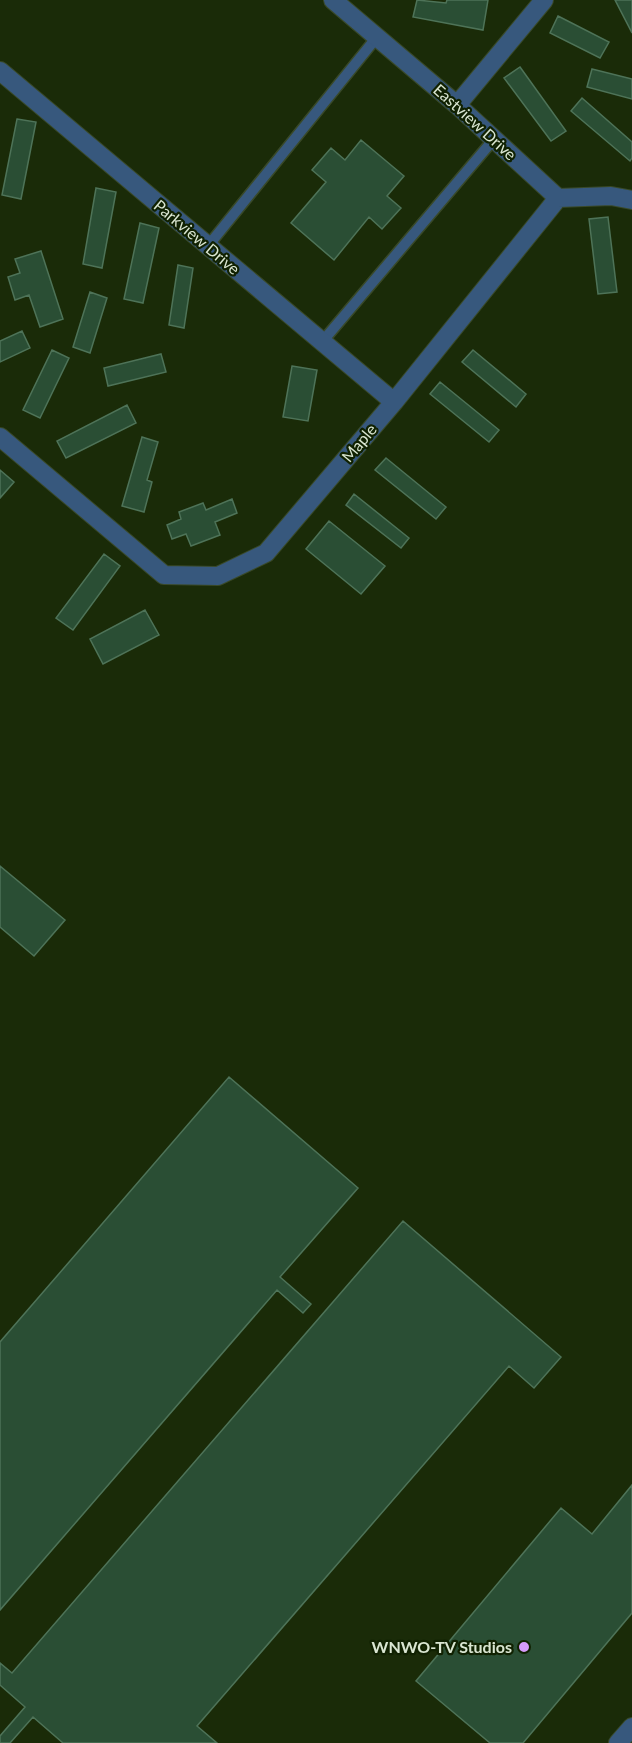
<svg xmlns="http://www.w3.org/2000/svg" width="632" height="1743" viewBox="0 0 632 1743" font-family="Lato,sans-serif">
  <style>
    .building { fill: #2a4e34; stroke: #4e7358; stroke-width: 1.5 }
    .lines { fill: none; stroke-linecap: round; stroke-linejoin: round }
    .lane-casing { stroke: #394928; stroke-width: 13 }
    .street-casing { stroke: #394928; stroke-width: 20 }
    .lane { stroke: #37587d; stroke-width: 10 }
    .street { stroke: #37587d; stroke-width: 18 }
    .poi-dot { fill: #d69bfa; stroke: #102101; stroke-width: 2 }
    .labels { text-anchor: middle; stroke-width: 4.5; stroke-linejoin: round; paint-order: stroke }
    .street-label { font-size: 16px; fill: #dae6d2; stroke: #102101 }
    .poi-label { font-size: 16px; font-weight: bold; fill: #dae6d2; stroke: #102101; text-anchor: end }
  </style>
  <rect width="100%" height="100%" fill="#1a2b08"/>
  <!-- building -->
  <path class="building" d="M417,0L446,3L447,0H488L483,30L413,17Z
    M615,0H632V33Z
    M558,16L609,42L600,58L550,33Z
    M520,67L566,131L551,141L504,78Z
    M592,69L632,79V99L587,87Z
    M582,98L632,142V158L630,161L571,111Z
    M17,119L36,122L21,199L2,195Z
    M361,140L404,176L387,196L401,208L382,229L369,217L334,260L291,223L326,182L312,170L331,148L345,160Z
    M96,188L116,192L102,268L83,264Z
    M608,217L617,292L598,294L589,219Z
    M140,223L159,228L143,303L124,299Z
    M41,251L63,319L40,327L29,295L15,300L8,277L20,273L15,259Z
    M178,265L193,268L184,328L169,325Z
    M90,292L107,298L90,353L73,347Z
    M22,331L30,348L0,362V341Z
    M52,350L69,358L40,418L23,410Z
    M473,350L526,394L516,407L462,362Z
    M161,354L166,372L108,386L104,368Z
    M292,366L317,370L308,421L283,417Z
    M440,382L499,430L489,442L430,394Z
    M127,405L136,423L66,458L57,441Z
    M142,437L158,442L147,480L152,482L144,512L122,506Z
    M386,458L446,507L436,519L375,470Z
    M0,470L14,482L0,498Z
    M354,494L409,538L401,548L346,505Z
    M232,499L237,513L215,522L220,535L191,546L186,534L172,539L167,525L181,519L179,512L203,503L206,510Z
    M329,521L385,566L361,594L306,549Z
    M104,554L120,566L73,630L56,618Z
    M145,610L159,635L103,664L90,639Z
    M0,866L65,920L34,956L0,927Z
    M229,1077L358,1188L280,1277L311,1304L303,1313L277,1290L0,1610V1342Z
    M403,1221L561,1357L534,1388L509,1366L197,1726L217,1743H63L33,1717L10,1743H0V1736L25,1707L0,1685V1663L12,1673Z
    M632,1485V1613L523,1743H490L416,1681L561,1508L592,1534Z"/>
  <g class="lines">
    <defs>
      <path id="lane" d="M208,246L377,37
        M322,342L494,139"/>
      <path id="street" d="M333,0L457,105L558,198L611,196L632,200
        M0,71L394,402
        M457,105L544,0
        M0,437L164,575L218,576L266,553L394,402L558,198
        M618,1743L632,1727"/>
    </defs>
    <!-- lane casing -->
    <use href="#lane" class="lane-casing"/>
    <!-- street casing -->
    <use href="#street" class="street-casing"/>
    <!-- lane -->
    <use href="#lane" class="lane"/>
    <!-- street -->
    <use href="#street" class="street"/>
  </g>
  <!-- markers -->
  <circle class="poi-dot" cx="524" cy="1647" r="6"/>
  <g class="labels">
    <!-- street labels -->
    <g class="street-label">
      <text transform="translate(475 122) rotate(42)" y="6">Eastview Drive</text>
      <text transform="translate(197 237) rotate(40)" y="6">Parkview Drive</text>
      <text transform="translate(359 443) rotate(-50)" y="6">Maple</text>
    </g>
    <!-- poi labels -->
    <g class="poi-label">
      <text x="512" y="1653">WNWO-TV Studios</text>
    </g>
  </g>
</svg>
